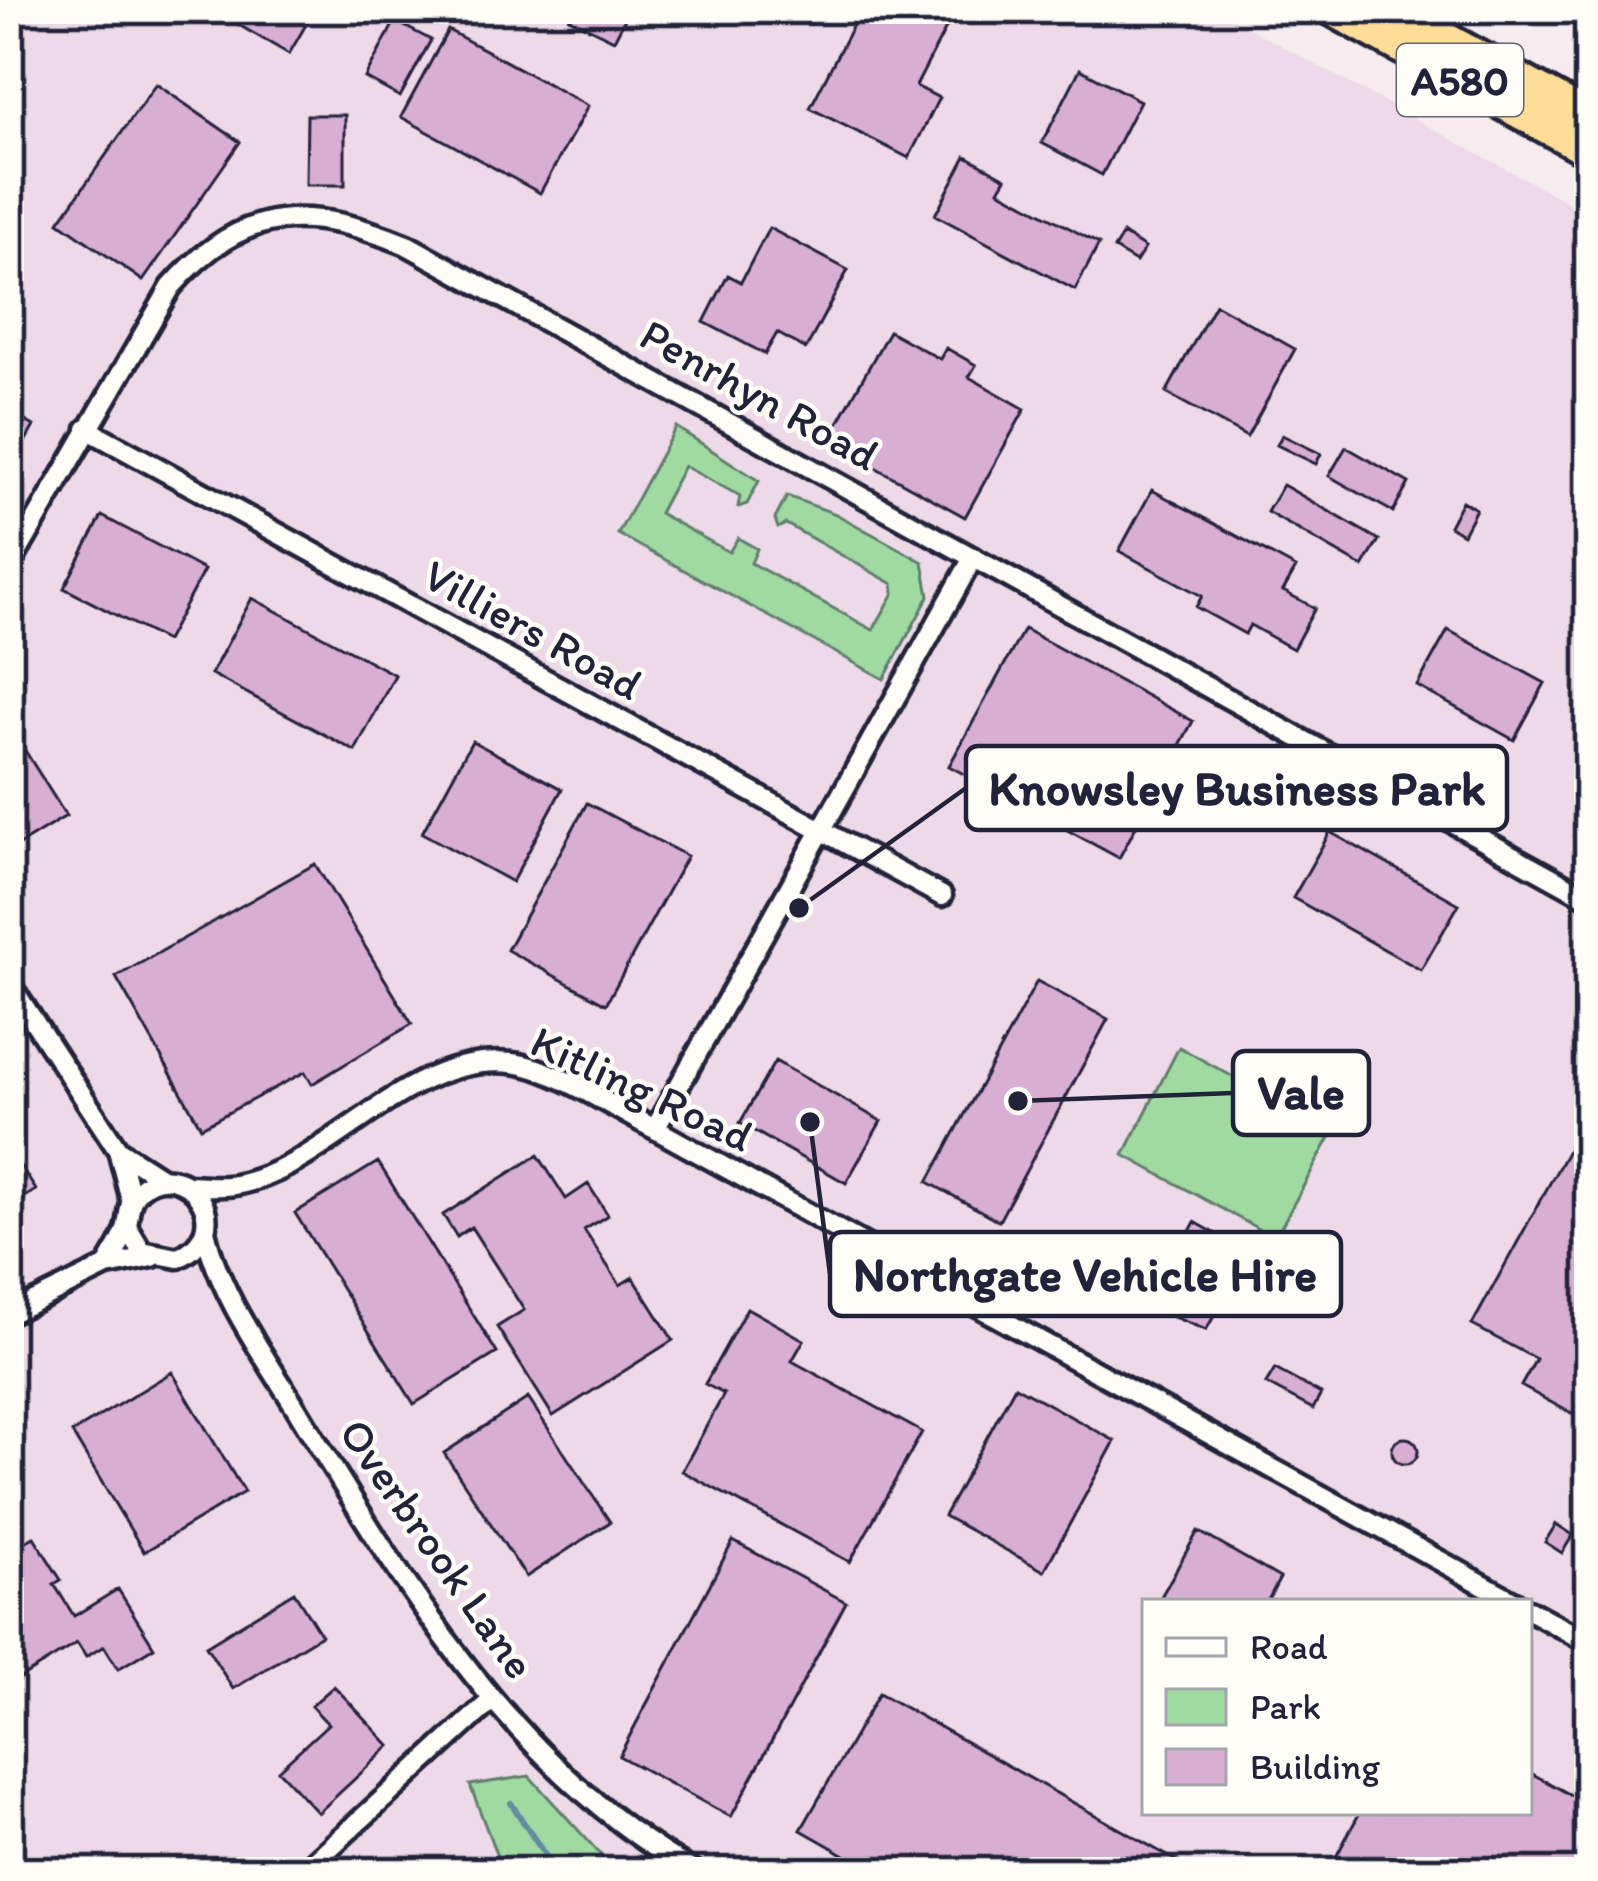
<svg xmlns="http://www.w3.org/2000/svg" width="1598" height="1881" viewBox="0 0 1598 1881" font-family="Itim,sans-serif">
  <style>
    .built { fill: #edd9e7; fill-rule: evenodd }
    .green { fill: #9fdba1; stroke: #607e6e; stroke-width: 3 }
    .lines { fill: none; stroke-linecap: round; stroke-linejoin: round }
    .stream { stroke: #608ca4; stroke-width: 6 }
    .building { fill: #d9aed3; stroke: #22223b; stroke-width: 3 }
    .minor-casing { stroke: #22223b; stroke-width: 27 }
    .trunk-casing { stroke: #22223b; stroke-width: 39 }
    .minor { stroke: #fdfcf7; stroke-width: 18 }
    .trunk { stroke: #fedd96; stroke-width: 30 }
    .labels { text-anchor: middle; stroke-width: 9; stroke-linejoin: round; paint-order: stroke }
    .shield { fill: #fdfcf7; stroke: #646373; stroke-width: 3 }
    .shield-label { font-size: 42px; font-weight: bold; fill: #22223b }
    .street-label { font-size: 45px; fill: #22223b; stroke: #fdfcf7 }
    .leader { fill: none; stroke: #22223b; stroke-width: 4.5 }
    .callout-dot { fill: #22223b; stroke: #fdfcf7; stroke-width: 4.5 }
    .callout { fill: #fdfcf7; stroke: #22223b; stroke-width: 4.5 }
    .callout-label { font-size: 48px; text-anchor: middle; font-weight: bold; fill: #22223b }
  </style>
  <rect width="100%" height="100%" fill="#f6ecf0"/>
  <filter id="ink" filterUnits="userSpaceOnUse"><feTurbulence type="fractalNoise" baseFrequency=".00833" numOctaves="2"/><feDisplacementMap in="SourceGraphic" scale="24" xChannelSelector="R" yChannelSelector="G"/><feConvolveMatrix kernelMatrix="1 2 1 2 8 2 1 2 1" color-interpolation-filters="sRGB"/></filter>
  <g filter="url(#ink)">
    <!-- built -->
    <path class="built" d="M9,9H1214L1589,214V1872H609L600,1854L470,1786L503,1872H9ZM1145,1602H1529V1812H1145Z"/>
    <!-- green -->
    <path class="green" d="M676,427L759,481L747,504L738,507L740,496L684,466L659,513L729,552L738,538L757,549L751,563L873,630L894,593L893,584L786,524L778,528L775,519L787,496L836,514L923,562L929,596L884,679L618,534Z
      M1179,1047L1333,1132L1275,1238L1124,1155Z
      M529,1776L600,1854L609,1872H503L470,1785Z"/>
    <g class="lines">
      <!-- stream -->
      <path class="stream" d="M511,1803L556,1872"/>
    </g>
    <!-- building -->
    <path class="building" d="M211,9H315L289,54Z
      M574,9H630L614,40L569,18Z
      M861,9H913L947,26L916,86L939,98L909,158L810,108Z
      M395,21L431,40L400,97L365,78Z
      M448,30L588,106L540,193L401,117Z
      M1080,69L1140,101L1102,175L1042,143Z
      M156,84L240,142L143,281L59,222Z
      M307,115H345V185H306Z
      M966,156L1006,178L999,190L1099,244L1075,290L935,215Z
      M769,228L848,270L806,349L777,333L765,354L704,322L728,275L741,282Z
      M1123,234L1145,248L1136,262L1114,249Z
      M1215,304L1295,349L1247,437L1166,393Z
      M889,331L940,359L946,348L976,365L969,377L1025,409L965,517L828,441Z
      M9,391L24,399L15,415L34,426L9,470Z
      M1282,435L1321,454L1316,464L1277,445Z
      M1346,447L1409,483L1393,512L1329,476Z
      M1283,485L1379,540L1363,567L1267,512Z
      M1152,490L1296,568L1283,591L1315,608L1293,649L1250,625L1245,634L1196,607L1202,596L1119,551Z
      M1462,501L1476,509L1463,534L1449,526Z
      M102,516L204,570L166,641L64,588Z
      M252,598L395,675L355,751L211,674Z
      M1024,629L1193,721L1119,858L949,766Z
      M1448,630L1545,683L1514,740L1417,686Z
      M9,725L66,816L9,851Z
      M472,741L562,789L512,882L422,833Z
      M587,803L687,856L606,1004L507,950Z
      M1330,832L1459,904L1421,970L1293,898Z
      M315,864L412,1024L312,1084L305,1072L201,1127L116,977Z
      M1037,981L1108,1019L999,1221L928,1182Z
      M775,1061L881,1121L846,1183L740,1123Z
      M1589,1112V1423L1521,1386L1536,1359L1472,1325Z
      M9,1149L36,1190L9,1207Z
      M538,1155L566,1199L588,1184L608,1215L584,1230L620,1285L633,1277L673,1340L553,1416L497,1327L524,1310L471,1227L457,1237L443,1215Z
      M378,1162L497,1353L414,1404L295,1213Z
      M1195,1222L1250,1253L1206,1330L1171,1316L1174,1311L1153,1299Z
      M747,1308L804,1340L792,1361L922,1432L850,1562L682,1471L724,1394L705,1384Z
      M1275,1369L1321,1394L1313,1409L1266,1384Z
      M172,1372L244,1492L144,1552L72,1433Z
      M1015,1386L1115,1441L1044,1571L944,1516Z
      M528,1398L610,1522L526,1577L444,1453Z
      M1392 1451a13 13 0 1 1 26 0a13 13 0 1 1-26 0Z
      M1556,1524L1573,1535L1562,1553L1545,1542Z
      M9,1525L21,1544L34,1537L61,1580L54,1584L74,1616L118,1589L154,1647L118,1669L104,1646L86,1657L77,1643L9,1685Z
      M1198,1531L1280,1578L1267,1602H1158Z
      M733,1541L846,1602L731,1817L619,1756Z
      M294,1592L321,1635L233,1689L206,1646Z
      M334,1686L390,1746L318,1813L278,1770L328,1724L311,1706Z
      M879,1693L1196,1872H875L801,1830Z
      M1529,1772L1589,1805V1872H1328L1360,1812H1529Z"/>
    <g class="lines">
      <defs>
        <path id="minor" d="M87,429L942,896
          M9,567L171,287C245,203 310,206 407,245L1589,898
          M9,983L118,1150L131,1200
          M655,1129L973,558
          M118,1150L163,1179
          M188,1185C203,1185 220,1188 235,1185C333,1167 405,1051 512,1063C553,1067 617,1110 655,1129L1515,1602
          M205,1231C221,1299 265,1356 301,1416C405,1587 515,1771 695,1872
          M107,1266C113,1255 121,1244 125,1232C131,1217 126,1202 140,1189C184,1151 242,1228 178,1258L142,1251L128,1228
          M9,1314L107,1266L153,1257
          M1529,1610L1589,1643
          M303,1872L492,1700"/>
        <path id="trunk" d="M1331,9L1589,151
          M1392,9L1589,117"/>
      </defs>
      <!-- minor casing -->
      <use href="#minor" class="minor-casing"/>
      <!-- trunk casing -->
      <use href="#trunk" class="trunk-casing"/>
      <!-- minor -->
      <use href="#minor" class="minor"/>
      <!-- trunk -->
      <use href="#trunk" class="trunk"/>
    </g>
  </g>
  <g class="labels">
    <!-- shield labels -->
    <rect class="shield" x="1397" y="44" width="126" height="72" rx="9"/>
    <g class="shield-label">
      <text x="1460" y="95">A580</text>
    </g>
    <!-- street labels -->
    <g class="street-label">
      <text transform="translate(760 394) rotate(29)" y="16">Penrhyn Road</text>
      <text transform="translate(533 629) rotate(29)" y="16">Villiers Road</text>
      <text transform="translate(642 1088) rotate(25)" y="16">Kitling Road</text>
      <text transform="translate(438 1548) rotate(55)" y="16">Overbrook Lane</text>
    </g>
  </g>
  <!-- callouts -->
  <path class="leader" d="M799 908L966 788M1018 1101L1233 1093M810 1122L830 1274"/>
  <g class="callout-dot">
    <circle cx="799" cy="908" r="12"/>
    <circle cx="1018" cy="1101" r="12"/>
    <circle cx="810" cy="1122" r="12"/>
  </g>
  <g class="callout">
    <rect x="966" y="746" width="541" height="84" rx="12"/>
    <rect x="1233" y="1051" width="136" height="84" rx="12"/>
    <rect x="830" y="1232" width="511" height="84" rx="12"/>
  </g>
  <g class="callout-label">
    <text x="1237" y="805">Knowsley Business Park</text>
    <text x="1301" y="1109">Vale</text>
    <text x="1085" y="1291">Northgate Vehicle Hire</text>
  </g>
  <!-- margin -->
  <rect width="1598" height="1881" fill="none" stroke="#fdfcf7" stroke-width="48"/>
  <rect x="24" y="24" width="1550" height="1833" fill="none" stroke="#22223b" stroke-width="4.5" filter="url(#ink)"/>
  <!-- legend -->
  <rect x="1142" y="1599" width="390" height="216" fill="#fdfcf7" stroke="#a5a5ac" stroke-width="3"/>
  <rect x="1166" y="1638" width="60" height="18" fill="#fdfcf7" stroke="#a5a5ac" stroke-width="3"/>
  <text x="1250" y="1659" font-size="36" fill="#22223b">Road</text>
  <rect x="1166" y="1689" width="60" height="36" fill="#9fdba1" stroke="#a5a5ac" stroke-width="3"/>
  <text x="1250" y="1719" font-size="36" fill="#22223b">Park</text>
  <rect x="1166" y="1749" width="60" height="36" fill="#d9aed3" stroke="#a5a5ac" stroke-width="3"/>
  <text x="1250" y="1779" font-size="36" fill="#22223b">Building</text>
</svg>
